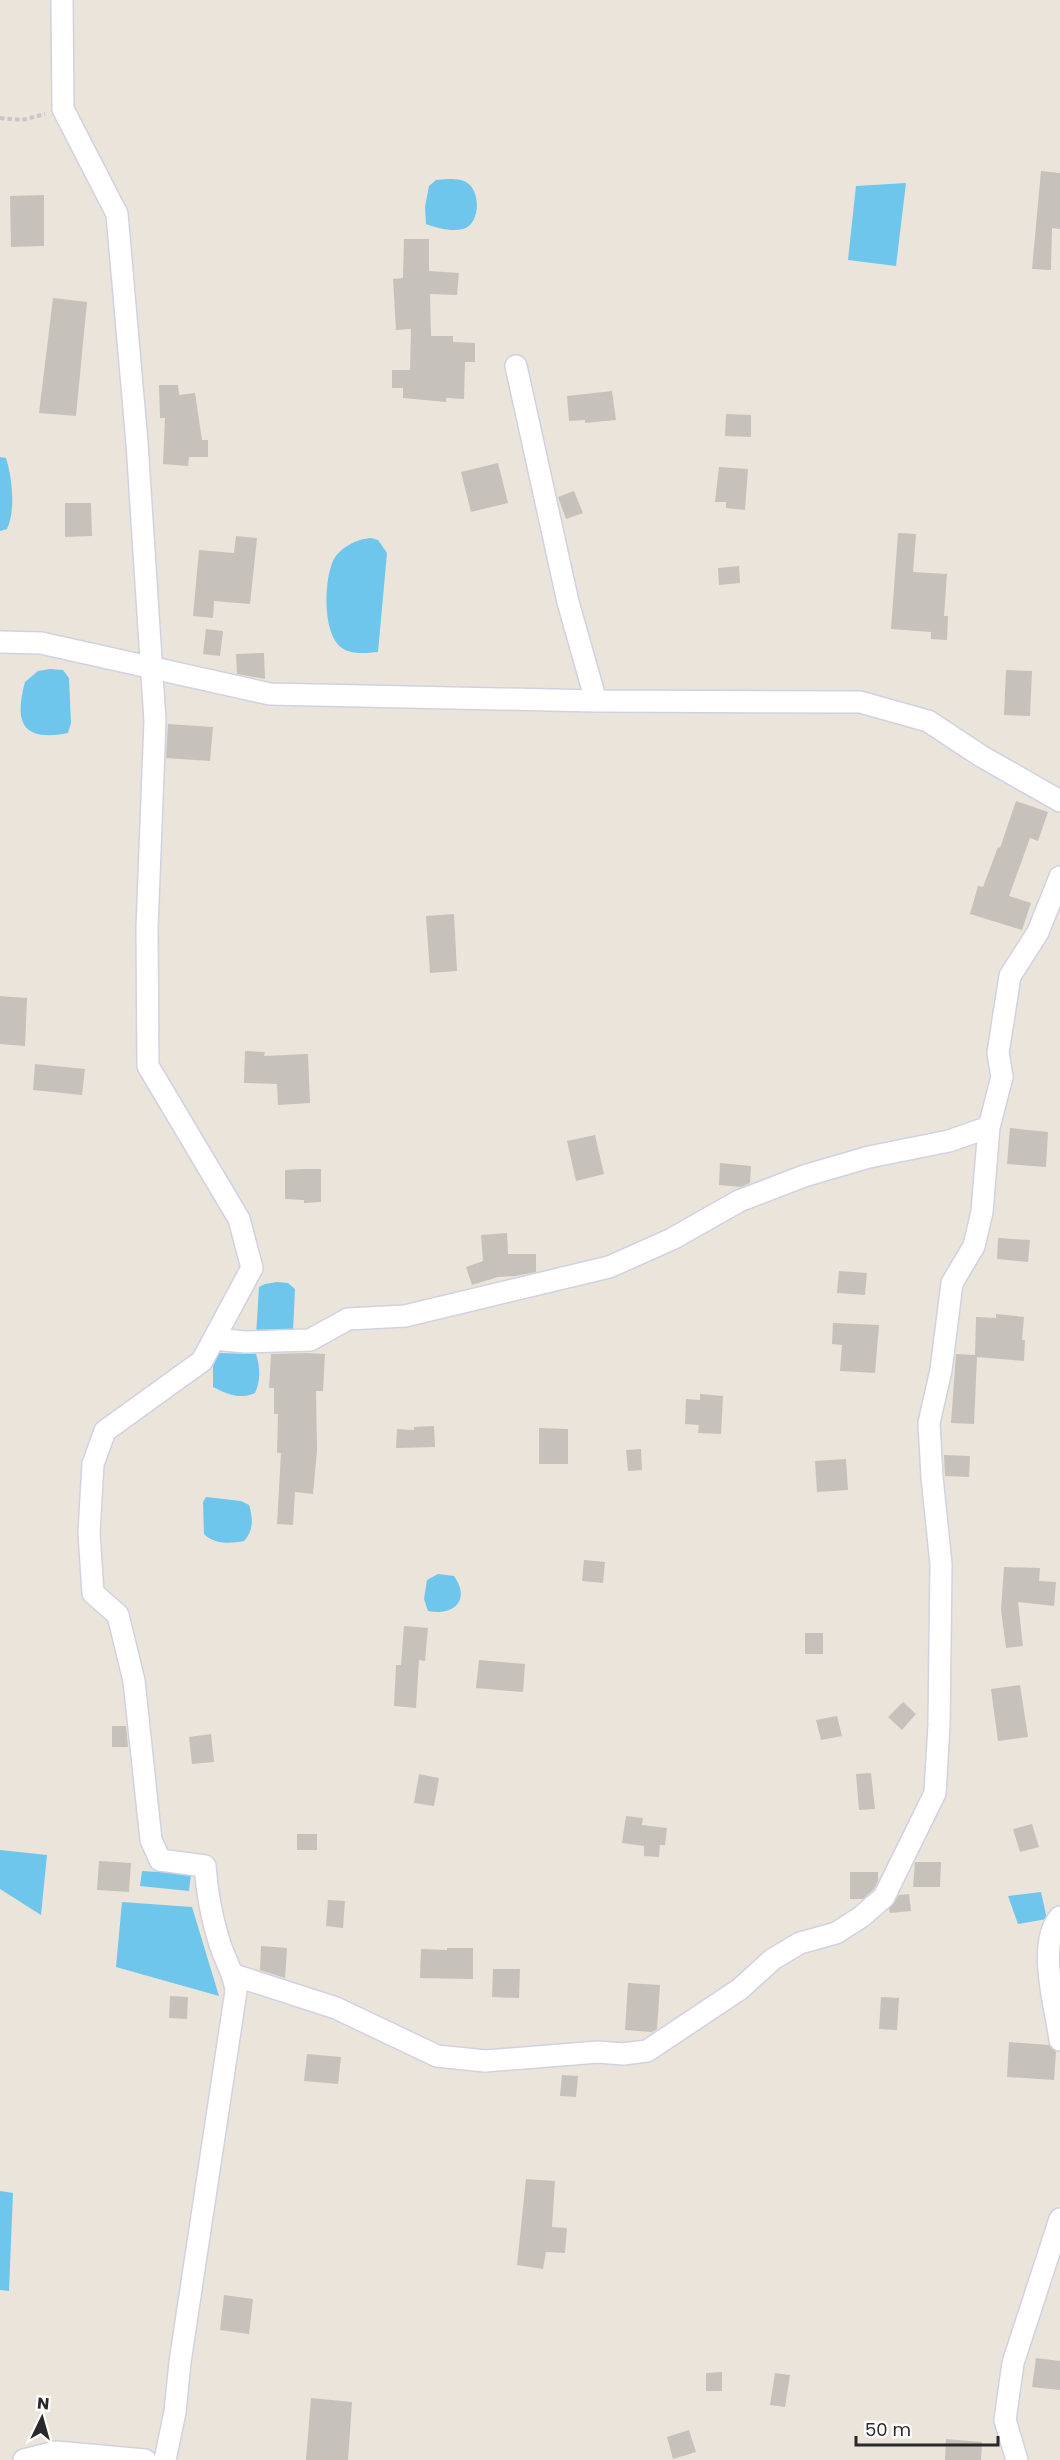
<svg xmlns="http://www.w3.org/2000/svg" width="1060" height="2460" viewBox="0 0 1060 2460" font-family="Poppins,sans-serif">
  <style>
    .water { fill: #6ec6ec }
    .building { fill: #c6c1ba }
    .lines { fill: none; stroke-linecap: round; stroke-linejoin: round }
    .minor-casing { stroke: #d0d2e2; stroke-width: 24 }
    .path { stroke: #c7c7c7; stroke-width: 4; stroke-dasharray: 4.5 3; stroke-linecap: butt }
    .minor { stroke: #fff; stroke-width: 21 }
  </style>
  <rect width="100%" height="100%" fill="#ebe4da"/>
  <!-- water -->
  <path class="water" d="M448,179C454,179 461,179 466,182C481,190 481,224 463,229C451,232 437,228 426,224L425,207L429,186L436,180Z
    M906,183L896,266L848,260L856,186Z
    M0,457L6,458C12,477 16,510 7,529L0,531Z
    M371,538L378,540L387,553L378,652C367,653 351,655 342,648C322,634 324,581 333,561C340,547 357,539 371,538Z
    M50,669L63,670L69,678L71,723L68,733C22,742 14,723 25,682L38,671Z
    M277,1282L288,1283L295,1289L293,1332L256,1336L259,1287L265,1284Z
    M217,1353L256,1354C260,1366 261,1381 255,1393C239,1400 227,1394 213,1387V1358Z
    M206,1497L241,1501L249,1505C253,1518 254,1530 244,1541C230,1544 213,1544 204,1534L203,1502Z
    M438,1574L454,1576C471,1600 454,1616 428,1611L424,1599L427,1580Z
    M0,1850L47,1855L41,1915L0,1889Z
    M142,1871L191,1874L189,1891L140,1886Z
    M1041,1892L1047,1919L1018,1924L1008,1896Z
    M122,1902L192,1907L219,1996L116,1967Z
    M0,2191L13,2193L9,2291L0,2290Z"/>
  <!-- building -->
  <path class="building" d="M1041,171L1060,173V229L1052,228L1051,270L1032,269Z
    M44,195V246L11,247L10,196Z
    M404,239H429V271L459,273L457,295L430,294L431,336H453V342L475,343V362H465L464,399L446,398V402L403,398V388H392V370H410L411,329L396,330L393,279L403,278Z
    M53,298L87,302L76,416L39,413Z
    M159,385H178L179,395L195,393L202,440H208V457H189L188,466L163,464L165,418H160Z
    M612,391L616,420L585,423V420L569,421L567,396Z
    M726,414L751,415V437L725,436Z
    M498,463L508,503L471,512L461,472Z
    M719,467L748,469L745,510L726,508V502H715Z
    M574,491L583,513L566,519L558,497Z
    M65,503H91L92,536L65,537Z
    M898,533L916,534L913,572L947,574L944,616H948L947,640L931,639V632L891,629Z
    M236,536L257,538L250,604L214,601L213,618L193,616L199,550L234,553Z
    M739,566L740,583L719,585L718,568Z
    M206,629L223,631L220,656L203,654Z
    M264,653L265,679L237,674L236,654Z
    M1006,670L1032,671L1030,716L1004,715Z
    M168,724L213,727L210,761L166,758Z
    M1016,801L1048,812L1038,841L1030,838L1009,896L1031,903L1022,930L970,914L978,886L983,887L998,847L1000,848Z
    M454,914L457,971L430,973L426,916Z
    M0,996L27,998L25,1046L0,1044Z
    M245,1051L265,1052L264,1056L308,1054L310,1103L278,1105L277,1084L244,1083Z
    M35,1064L85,1069L82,1095L33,1090Z
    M1010,1128L1048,1132L1046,1167L1007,1164Z
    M595,1135L604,1174L576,1181L567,1141Z
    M720,1163L751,1166L750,1183L741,1187L719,1185Z
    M303,1169H321V1202L304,1203V1200L285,1199V1170Z
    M507,1233L508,1254H536V1272L515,1276L498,1277L472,1285L466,1267L483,1261L481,1235Z
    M998,1238L1030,1240L1028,1262L997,1259Z
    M839,1271L867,1273L865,1295L837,1293Z
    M996,1314L1024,1317L1022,1340H1025L1024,1361L977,1357L974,1424L951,1423L956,1354L975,1355L976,1317L996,1318Z
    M833,1323L879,1325L875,1373L840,1371L842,1345L832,1344Z
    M305,1353L325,1354L323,1391H316L317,1451L313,1494L295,1492L293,1525L277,1524L281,1453H277L278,1414H274V1388H269L271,1354Z
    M700,1394L723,1396L721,1434L698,1433L699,1425L685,1424L686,1399L700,1400Z
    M434,1426L435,1447L396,1448L397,1429L414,1430V1427Z
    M539,1428L568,1429V1464H539Z
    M641,1449L642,1470L628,1471L626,1450Z
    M944,1455L970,1456L969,1477L945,1476Z
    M846,1459L848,1490L817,1492L815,1461Z
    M584,1560L605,1562L603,1583L582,1581Z
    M1004,1567L1040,1568L1039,1581L1056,1582L1054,1606L1018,1602L1023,1646L1006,1648L1001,1610Z
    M404,1626L428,1628L425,1661L419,1660L416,1708L394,1706L396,1665H401Z
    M805,1633H823V1654H805Z
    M479,1660L525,1664L523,1692L476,1688Z
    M1020,1685L1028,1737L998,1741L991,1689Z
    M903,1702L916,1714L902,1730L888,1717Z
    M837,1716L842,1736L821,1740L816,1720Z
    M112,1726H126L128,1747H112Z
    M211,1734L214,1762L192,1764L189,1737Z
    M871,1773L875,1809L859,1810L856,1774Z
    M419,1774L439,1778L434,1806L414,1803Z
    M626,1816L643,1818L642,1825L667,1828L665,1845H660L659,1857L644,1856V1846L622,1843Z
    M1032,1824L1039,1847L1020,1852L1013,1829Z
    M297,1834H317V1850H297Z
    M99,1861L131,1863L129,1892L97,1890Z
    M915,1862H941L940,1887H913Z
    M850,1872H878V1881L874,1889L863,1899H850Z
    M909,1894L911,1911L890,1913L889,1909L899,1895Z
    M328,1900L345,1901L343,1928L326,1926Z
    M261,1946L287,1948L285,1978L260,1970Z
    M447,1948H473V1979L420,1978L421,1949L447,1950Z
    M493,1969H520L519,1998L492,1997Z
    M628,1983L660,1985L657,2029L652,2032L625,2030Z
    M170,1996L188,1997L187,2019L169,2018Z
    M881,1997L899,1998L897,2030L879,2029Z
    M1009,2042L1049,2045L1056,2052L1054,2080L1007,2077Z
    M307,2054L341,2057L338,2084L304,2081Z
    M562,2075L578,2076L576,2097L560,2096Z
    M526,2179L555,2181L552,2227L567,2228L565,2253L546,2252L543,2269L517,2265Z
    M224,2295L253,2299L249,2334L220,2330Z
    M1036,2358L1060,2361V2390L1032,2387Z
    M722,2372V2391H706V2373Z
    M775,2373L790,2375L785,2407L770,2405Z
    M311,2398L352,2402L348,2460H306Z
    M689,2430L696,2452L673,2459L667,2437Z
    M946,2439L982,2442L981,2460H945Z"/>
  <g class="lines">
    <defs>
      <path id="minor" d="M62,0L63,109L117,214L137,443L155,721L147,928L148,1066L239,1219L252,1268L202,1361L105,1431L93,1464L89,1533L93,1593L118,1615L134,1681L151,1840L160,1860L205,1866C207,1892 211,1916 219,1941C224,1959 234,1972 236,1991L180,2362L175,2412L165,2460
        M516,366L568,602L596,701
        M0,642L41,643L270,694L596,701L860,702L928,721L981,756L1060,801
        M214,1339L245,1342L310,1340L348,1319L405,1316L609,1267L672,1239L739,1201L804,1176L869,1157L949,1141L989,1127L1002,1077L998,1053L1010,976L1038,932L1060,877
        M1060,1917C1036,1944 1056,2008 1060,2040
        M234,1975L336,2008L437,2056L485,2061L598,2052L623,2054L647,2051L740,1989L773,1959L800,1943L836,1933L861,1917L884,1897L935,1793L939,1725L941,1564L932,1477L929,1423L941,1370L952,1283L974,1246L982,1212L989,1127
        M24,2460L56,2452L145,2460
        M1017,2460L1005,2420L1013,2363L1060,2219"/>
    </defs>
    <!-- minor casing -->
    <use href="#minor" class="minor-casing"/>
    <!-- path -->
    <path class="path" d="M0,118L22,120L45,114"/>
    <!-- minor -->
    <use href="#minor" class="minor"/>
  </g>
  <!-- north arrow -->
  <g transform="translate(42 2418) rotate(5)" stroke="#ffffff" stroke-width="4.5" paint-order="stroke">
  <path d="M0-4.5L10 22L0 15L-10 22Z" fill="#292929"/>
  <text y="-9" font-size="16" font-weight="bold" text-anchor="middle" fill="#292929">N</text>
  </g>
  <!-- scale -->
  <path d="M856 2436v9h142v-9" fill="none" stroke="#292929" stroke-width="3"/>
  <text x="865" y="2436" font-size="18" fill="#292929" stroke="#ffffff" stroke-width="4.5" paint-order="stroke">50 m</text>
</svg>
